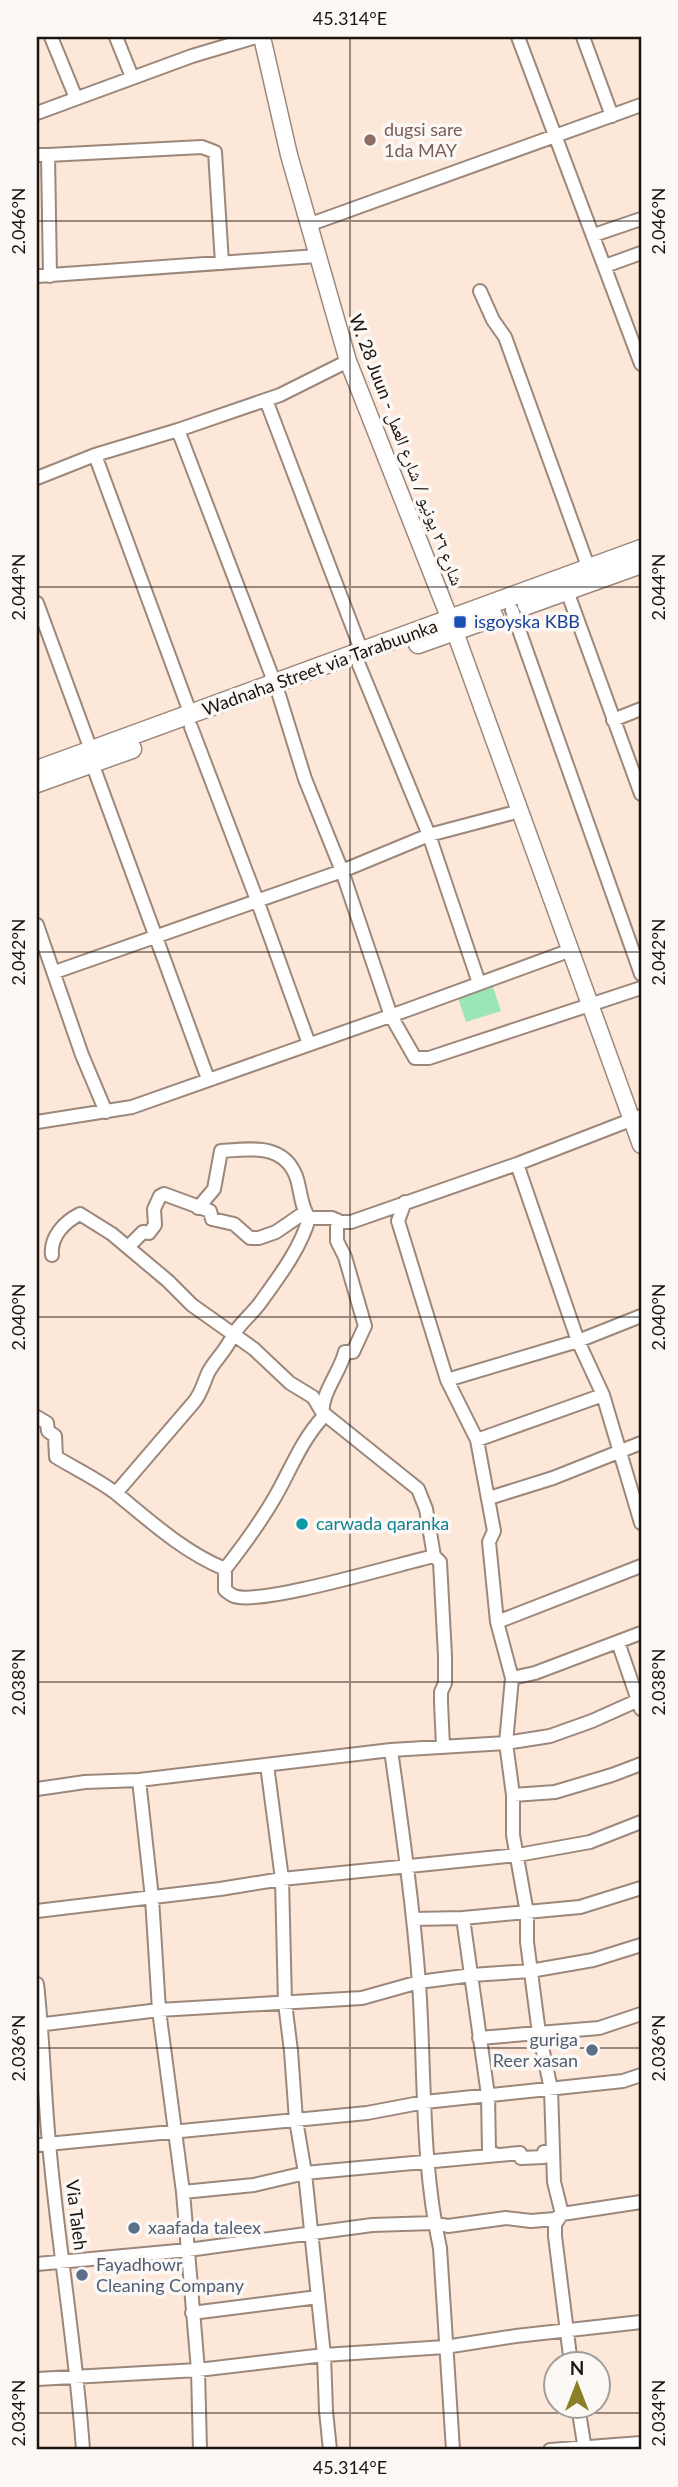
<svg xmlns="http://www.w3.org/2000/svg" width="678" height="2487" viewBox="0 0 678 2487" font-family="Lato,'Noto Naskh Arabic',sans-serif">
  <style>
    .green { fill: #9ae6b7 }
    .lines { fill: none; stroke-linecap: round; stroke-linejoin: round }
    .minor-casing { stroke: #9c887b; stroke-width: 16 }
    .tertiary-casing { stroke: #9c887b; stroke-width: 19 }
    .secondary-casing { stroke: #9c887b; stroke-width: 21 }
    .minor { stroke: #fff; stroke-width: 12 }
    .tertiary { stroke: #fff; stroke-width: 16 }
    .secondary { stroke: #fff; stroke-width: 18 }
    .ticks { fill: none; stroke: #1c140f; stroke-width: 2; stroke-opacity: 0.45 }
    .education-dot { fill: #8d6e63; stroke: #fcf8f5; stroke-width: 2.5 }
    .transit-dot { fill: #1a4fb4; stroke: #fcf8f5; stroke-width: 2.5 }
    .culture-dot { fill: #0f9aa8; stroke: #fcf8f5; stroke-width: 2.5 }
    .service-dot { fill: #5c6f8a; stroke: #fcf8f5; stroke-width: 2.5 }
    .labels { text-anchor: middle; stroke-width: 7; stroke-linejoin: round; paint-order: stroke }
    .education-label { font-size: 18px; fill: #785e54; stroke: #fcf8f5; text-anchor: start }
    .street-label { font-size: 18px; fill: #1c140f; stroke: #fcf8f5 }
    .transit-label { font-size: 18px; fill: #164399; stroke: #fcf8f5; text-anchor: start }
    .culture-label { font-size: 18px; fill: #0d838f; stroke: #fcf8f5; text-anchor: start }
    .service-label { font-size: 18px; fill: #4e5e75; stroke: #fcf8f5; text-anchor: start }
    .neatline { fill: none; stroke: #1c140f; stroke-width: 2.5 }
    .ticks-label { font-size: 18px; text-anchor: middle; fill: #1c140f }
  </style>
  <rect width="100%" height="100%" fill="#fde7d9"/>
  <!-- green -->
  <path class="green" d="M493,987L501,1011L466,1022L458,998Z"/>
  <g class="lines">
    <defs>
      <path id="minor" d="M51,37L76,98
        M116,37L132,77
        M518,37L641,364
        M583,37L612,116
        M37,113L192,56L256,37
        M37,155H48L50,276
        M48,155L202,147L215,152L222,263
        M308,225L641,105
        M594,235L641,219
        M605,266L641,253
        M37,276L317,256
        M480,291L493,320L505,337L589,569
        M266,400L362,652
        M178,430L275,684
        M95,455L191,715
        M37,478L95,455L178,430L280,395L348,361
        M567,591L641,794
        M37,603L91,750
        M512,610L641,974
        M359,665L429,835L479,983
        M279,695L305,779L342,871L391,1016L415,1058H429L641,988
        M613,720L641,709
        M191,727L257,900L309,1044
        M92,763L208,1079
        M37,925L82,1055L106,1112
        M55,972L342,871L429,835L520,811
        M37,1122L132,1107L407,1010L571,950
        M517,1164L578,1341L603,1395L641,1523
        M405,1202L398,1221L447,1380L477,1440L494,1531L489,1542L497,1622L512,1678L506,1743L513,1795V1835L527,1913V1942L539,2033L551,2089L554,2182L562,2214L555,2224V2236L571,2364
        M198,1208L214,1189L221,1151C250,1149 283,1143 296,1176C301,1190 300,1205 309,1218H332L340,1222H351L517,1164L641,1116
        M128,1247L143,1232L149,1233L155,1225L154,1209L160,1196L164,1194L210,1211L212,1219L234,1224L250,1238H259L276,1232L305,1212
        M52,1255C50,1237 64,1222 80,1214L112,1234L168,1281L192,1305L254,1349L290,1383L313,1397L322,1412L418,1489L426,1509L434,1556L440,1562L445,1656V1683L441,1692V1703L443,1746
        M447,1380L578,1341L641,1316
        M37,1417L47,1423L48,1431L55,1436L56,1457C76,1469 99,1480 117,1494C151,1522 184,1552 225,1569C243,1546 260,1523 275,1497C291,1469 301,1441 323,1417C319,1395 340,1373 345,1352H353L365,1326L345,1257L337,1241V1220
        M477,1440L603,1395
        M116,1493L194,1402C202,1392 203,1384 208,1373C214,1361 225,1352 232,1337C238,1325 252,1314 260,1303C278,1278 301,1248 309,1218
        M489,1498L553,1478L641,1443
        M225,1569V1590C228,1592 231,1595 234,1596C260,1606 399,1564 434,1556
        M497,1622L641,1566
        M618,1642L641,1709
        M512,1678L535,1673L641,1633
        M391,1750C402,1828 413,1905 419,1983C425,2070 421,2163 440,2248L453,2450
        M267,1765L282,1879L285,2003L291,2051L296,2120L305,2173L324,2355L326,2411L330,2450
        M139,1780L152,1898L159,2010L183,2192L198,2370L200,2450
        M37,1789L85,1782L139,1780L391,1750L506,1743L550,1736L592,1721L641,1699
        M513,1795L555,1792L612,1775L641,1764
        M37,1911L220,1889L282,1879L518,1855L590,1842L641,1822
        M463,1918L488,2095L489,2151L497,2155
        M413,1919L463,1918L580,1907L641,1888
        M37,1984C43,2037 44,2090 49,2143C58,2246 76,2347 83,2450
        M37,2025L159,2010L362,1998L419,1982L472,1975L530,1971L593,1960L641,1945
        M479,2038L599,2028L641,2014
        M37,2145L367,2113L425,2102L623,2081L641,2075
        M183,2192L254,2185L305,2173L520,2153L521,2158L544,2157V2152L552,2150
        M37,2264L188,2250L372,2225L434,2223L448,2226L506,2218L531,2221L555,2219L562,2214L641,2202
        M192,2313L318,2297
        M37,2379L198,2370L324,2355L445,2347L516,2336L641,2322
        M578,2406L585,2450
        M550,2450L641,2443"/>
      <path id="tertiary" d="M262,37L289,155L348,361L455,632L641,1145"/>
      <path id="secondary" d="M527,605L641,564
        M418,644L494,617
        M37,770L641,549
        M37,783L132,749"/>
    </defs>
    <!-- minor casing -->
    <use href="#minor" class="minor-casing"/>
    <!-- tertiary casing -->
    <use href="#tertiary" class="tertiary-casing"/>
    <!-- secondary casing -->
    <use href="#secondary" class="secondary-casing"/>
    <!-- minor -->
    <use href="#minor" class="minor"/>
    <!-- tertiary -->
    <use href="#tertiary" class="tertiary"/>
    <!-- secondary -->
    <use href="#secondary" class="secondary"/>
  </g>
  <!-- ticks -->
  <path class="ticks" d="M350,37V2450M37,221H641M37,587H641M37,952H641M37,1317H641M37,1682H641M37,2048H641M37,2413H641"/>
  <!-- markers -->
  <circle class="education-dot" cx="370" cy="140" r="7"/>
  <rect class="transit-dot" x="453" y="615" width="14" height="14" rx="3.5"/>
  <circle class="culture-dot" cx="302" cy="1524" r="7"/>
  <g class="service-dot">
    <circle cx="592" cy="2050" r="7"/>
    <circle cx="134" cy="2228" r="7"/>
    <circle cx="82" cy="2275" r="7"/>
  </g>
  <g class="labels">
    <!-- education labels -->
    <g class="education-label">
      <text x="384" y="136">dugsi sare<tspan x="384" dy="21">1da MAY</tspan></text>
    </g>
    <!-- street labels -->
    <g class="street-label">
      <text transform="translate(406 450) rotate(69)" y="6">W. 28 Juun - شارع ٢٦ يونيو / شارع العمل</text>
      <text transform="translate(320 668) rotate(-20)" y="6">Wadnaha Street via Tarabuunka</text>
      <text transform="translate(76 2215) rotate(83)" y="6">Via Taleh</text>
    </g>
    <!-- transit labels -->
    <g class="transit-label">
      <text x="474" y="628">isgoyska KBB</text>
    </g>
    <!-- culture labels -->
    <g class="culture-label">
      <text x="316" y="1530">carwada qaranka</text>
    </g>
    <!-- service labels -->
    <g class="service-label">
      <text x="578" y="2046" text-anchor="end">guriga<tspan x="578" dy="21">Reer xasan</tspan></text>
      <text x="148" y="2234">xaafada taleex</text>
      <text x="96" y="2271">Fayadhowr<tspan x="96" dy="21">Cleaning Company</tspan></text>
    </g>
  </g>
  <!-- border -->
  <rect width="678" height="2487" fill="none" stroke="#fcf8f5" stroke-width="77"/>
  <!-- north arrow -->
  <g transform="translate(577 2385)"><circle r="33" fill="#fcf8f5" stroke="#a29d99" stroke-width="2"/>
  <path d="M0-5L12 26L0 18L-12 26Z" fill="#8b8027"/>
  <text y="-10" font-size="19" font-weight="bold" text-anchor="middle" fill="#1c140f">N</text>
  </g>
  <rect x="38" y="38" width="602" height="2410" class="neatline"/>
  <g class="ticks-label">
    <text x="350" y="25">45.314°E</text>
    <text transform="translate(19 221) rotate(-90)" y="6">2.046°N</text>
    <text transform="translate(659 221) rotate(-90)" y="6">2.046°N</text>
    <text transform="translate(19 587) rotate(-90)" y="6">2.044°N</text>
    <text transform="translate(659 587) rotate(-90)" y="6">2.044°N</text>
    <text transform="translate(19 952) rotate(-90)" y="6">2.042°N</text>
    <text transform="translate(659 952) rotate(-90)" y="6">2.042°N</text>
    <text transform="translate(19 1317) rotate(-90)" y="6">2.040°N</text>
    <text transform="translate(659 1317) rotate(-90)" y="6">2.040°N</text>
    <text transform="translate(19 1682) rotate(-90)" y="6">2.038°N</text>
    <text transform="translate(659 1682) rotate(-90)" y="6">2.038°N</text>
    <text transform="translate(19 2048) rotate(-90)" y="6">2.036°N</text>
    <text transform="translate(659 2048) rotate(-90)" y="6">2.036°N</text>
    <text transform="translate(19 2413) rotate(-90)" y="6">2.034°N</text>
    <text transform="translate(659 2413) rotate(-90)" y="6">2.034°N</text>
    <text x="350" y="2474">45.314°E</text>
  </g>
</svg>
